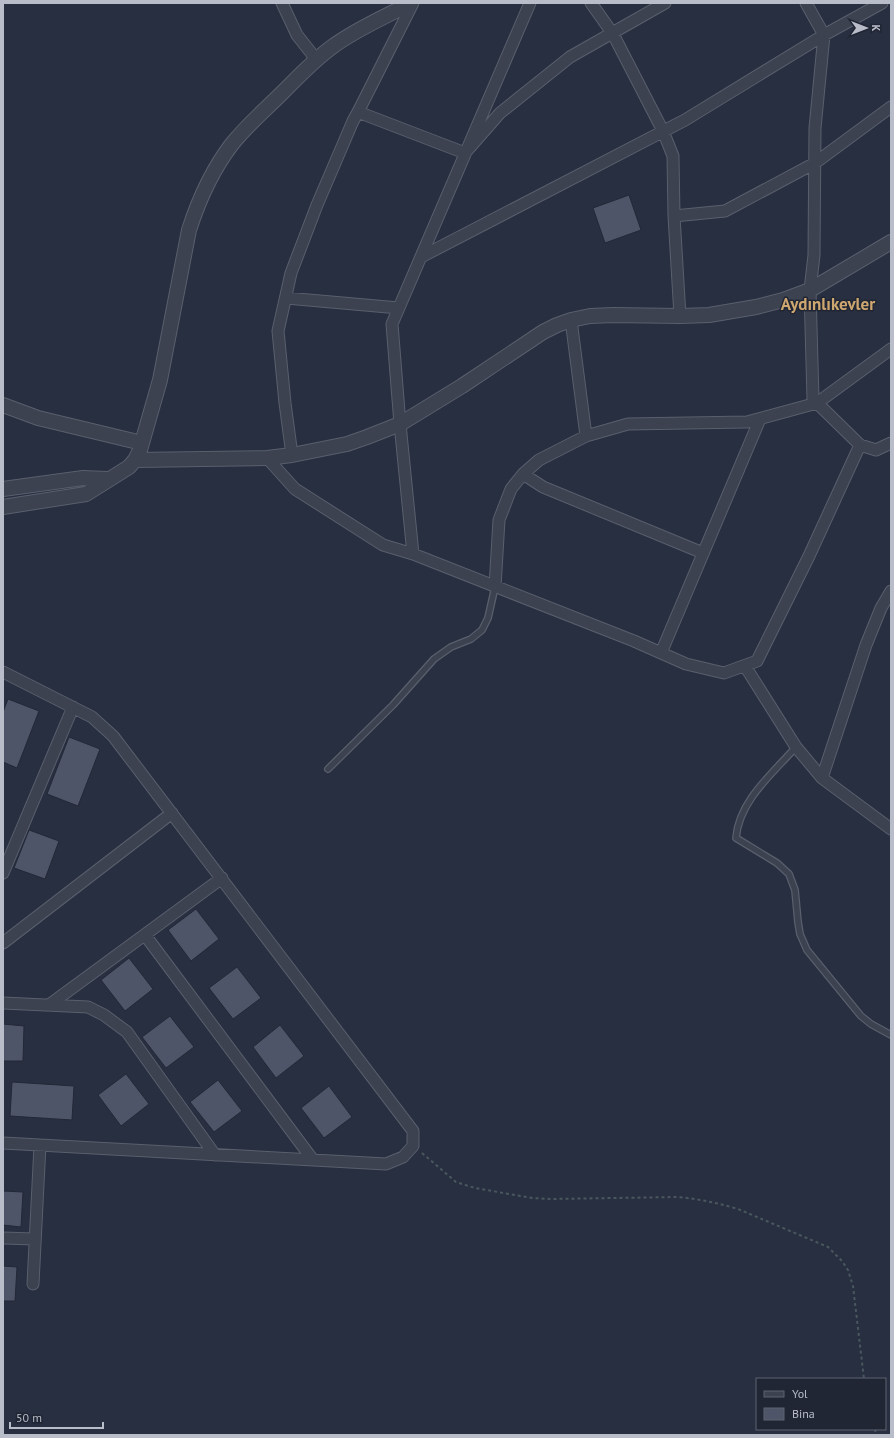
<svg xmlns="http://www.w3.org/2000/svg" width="894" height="1438" viewBox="0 0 894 1438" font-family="'PT Sans',sans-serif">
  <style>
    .building { fill: #4f5568; stroke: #232837 }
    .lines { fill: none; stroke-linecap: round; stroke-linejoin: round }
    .service-casing { stroke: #5a5f6d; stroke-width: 8 }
    .minor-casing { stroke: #5a5f6d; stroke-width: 13 }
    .tertiary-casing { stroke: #5a5f6d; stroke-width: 16 }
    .path { stroke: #49585e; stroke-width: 2; stroke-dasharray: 3 3; stroke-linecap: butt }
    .service { stroke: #3c4250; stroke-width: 5.5 }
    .minor { stroke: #3c4250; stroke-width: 11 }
    .tertiary { stroke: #3c4250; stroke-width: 14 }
    .labels { text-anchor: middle; stroke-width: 3; stroke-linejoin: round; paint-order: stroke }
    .district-label { font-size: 17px; font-weight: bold; fill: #cea770; stroke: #212635 }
  </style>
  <rect width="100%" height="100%" fill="#282f40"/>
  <!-- building -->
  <path class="building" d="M629,195L641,230L605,243L593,208Z
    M8,699L39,711L17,768L3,762V712Z
    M69,737L100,749L78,806L47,794Z
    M29,830L59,841L45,879L14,868Z
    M196,909L219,939L191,961L168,930Z
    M129,958L153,989L125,1011L101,980Z
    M237,967L261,998L233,1019L209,988Z
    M170,1016L194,1047L166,1068L142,1037Z
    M3,1024L24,1026L23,1061H3Z
    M280,1025L304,1056L276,1078L253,1047Z
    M126,1074L149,1104L121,1126L98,1095Z
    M218,1080L242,1111L214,1132L190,1102Z
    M12,1082L74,1086L72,1120L10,1116Z
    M329,1086L352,1117L324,1138L301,1108Z
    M3,1191L23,1192L21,1227L3,1225Z
    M3,1266L17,1267L15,1301H3Z"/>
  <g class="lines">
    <defs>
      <path id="service" d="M796,747C772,774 739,801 736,838L777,863L789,874L795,890L798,922L800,934L807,950L861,1016L871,1024L891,1035
        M328,769L393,705L434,659L451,647L471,639L482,630L488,618L495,587"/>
      <path id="minor" d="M282,3L297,35L316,59
        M591,3L613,34L663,131L673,156L674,216L680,316
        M806,3L824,35L815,128L814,255L810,290L813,399L860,445L876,450L891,443
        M358,112L465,153L500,113L570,57L665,3
        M674,216L725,211L815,163L891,107
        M421,257L685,120L824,35L882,3
        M286,298L399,308
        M571,320L586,436
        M292,455L285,403L278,331L291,273L317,205L353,121L358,112L413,3
        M267,458L295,489L383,545L413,554L634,641L686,664L724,673L757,661L809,556L860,445
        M523,474L543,487L703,553
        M413,554L400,424L392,324L530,3
        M495,587L499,520L511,489L523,474L539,460L586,436L628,424L747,422L817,403L891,349
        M661,653L760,419
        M745,666L796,747L822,778L891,829
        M3,672L92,717L113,736L413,1131V1146L403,1157L386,1164L3,1143
        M822,778L866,645L881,608L891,591
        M3,873L73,707
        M145,935L313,1160
        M3,943L172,813
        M3,1003L88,1007L104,1015L127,1032L215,1155
        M49,1005L222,878
        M3,1238L35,1239
        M33,1284L40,1145"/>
      <path id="tertiary" d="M3,405L38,418L142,443
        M135,460L267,458L292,455L347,444L367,437L400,424L462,386L543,332L557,325L571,320L590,316L613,315L680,316L709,315L756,307L783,300L810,290L891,242
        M3,489L83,478L107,479
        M3,507L86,494L129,467L135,460L140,450L160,380L189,230C199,199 212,170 232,144C247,125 266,109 283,92C299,76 314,60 332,47C356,29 385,17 411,3"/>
    </defs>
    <!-- service casing -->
    <use href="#service" class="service-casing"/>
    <!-- minor casing -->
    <use href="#minor" class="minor-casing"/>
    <!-- tertiary casing -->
    <use href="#tertiary" class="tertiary-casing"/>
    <!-- path -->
    <path class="path" d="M422,1153L456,1182L462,1184L475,1188L532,1198L551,1199L678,1197C699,1199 718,1203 738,1209L828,1247L842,1261L848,1270L853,1286L864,1379
      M875,1429L876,1435"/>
    <!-- service -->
    <use href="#service" class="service"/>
    <!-- minor -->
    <use href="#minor" class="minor"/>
    <!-- tertiary -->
    <use href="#tertiary" class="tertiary"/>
  </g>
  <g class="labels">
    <!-- district labels -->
    <g class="district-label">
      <text x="828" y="310">Aydınlıkevler</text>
    </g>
  </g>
  <!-- border -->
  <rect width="894" height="1438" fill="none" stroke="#b9bdca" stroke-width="8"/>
  <!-- legend -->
  <rect x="756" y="1378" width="130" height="52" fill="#212635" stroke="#5e6271"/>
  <rect x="764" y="1391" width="20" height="6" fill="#3c4250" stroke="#5e6271"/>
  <text x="792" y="1398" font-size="12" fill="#b9bdca">Yol</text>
  <rect x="764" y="1408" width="20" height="12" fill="#4f5568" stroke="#5e6271"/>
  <text x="792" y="1418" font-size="12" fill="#b9bdca">Bina</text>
  <!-- north arrow -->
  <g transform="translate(866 28) rotate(90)" stroke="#212635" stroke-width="3" paint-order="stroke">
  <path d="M0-3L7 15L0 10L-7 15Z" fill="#b9bdca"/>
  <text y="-6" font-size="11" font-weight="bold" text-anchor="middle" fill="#b9bdca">K</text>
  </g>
  <!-- scale -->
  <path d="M10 1422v6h93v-6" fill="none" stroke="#b9bdca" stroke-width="2"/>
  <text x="16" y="1422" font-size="12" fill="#b9bdca" stroke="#212635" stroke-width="3" paint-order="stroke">50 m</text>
</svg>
